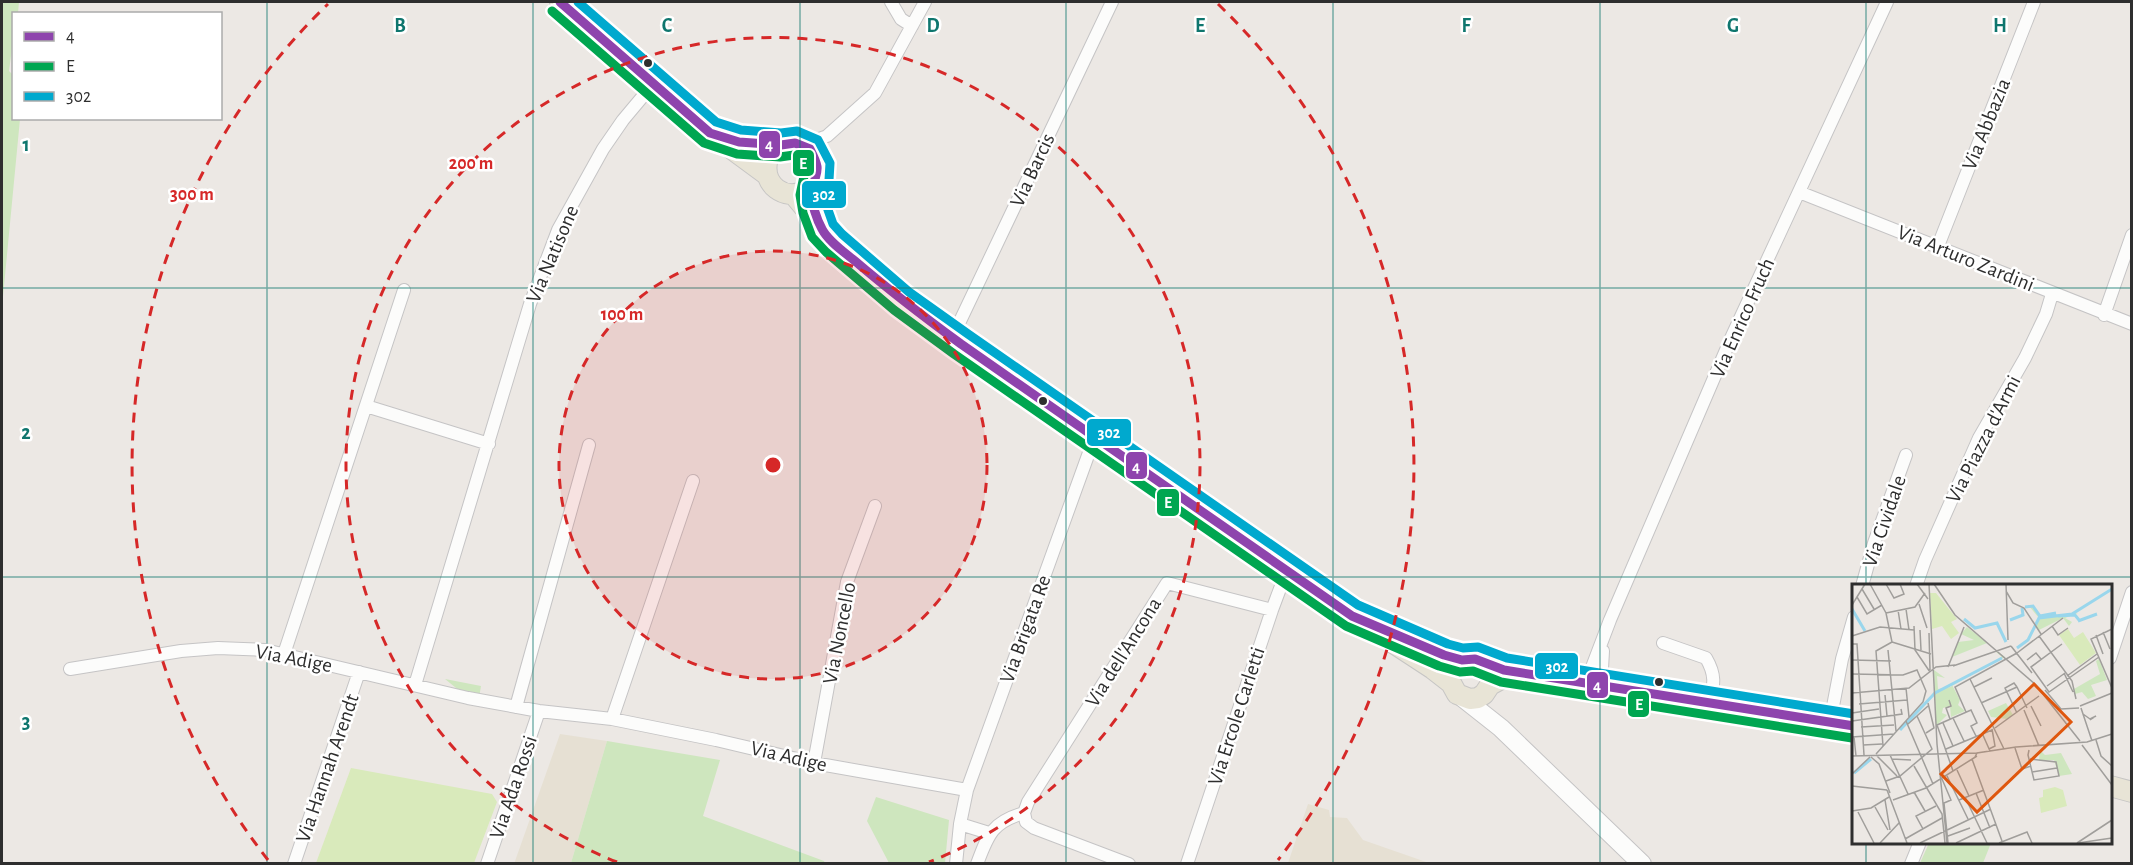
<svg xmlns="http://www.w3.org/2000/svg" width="2133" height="865" viewBox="0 0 2133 865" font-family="'Alegreya Sans',sans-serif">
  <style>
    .education { fill: #e6e0d3 }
    .green { fill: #cee6be }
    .pitch { fill: #d9eabb }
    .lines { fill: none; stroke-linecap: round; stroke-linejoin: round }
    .street-casing { stroke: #c5c4c5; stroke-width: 14 }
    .secondary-casing { stroke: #c5c4c5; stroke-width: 20 }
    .primary-casing { stroke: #c6c5c4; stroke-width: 22 }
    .street { stroke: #fcfcfb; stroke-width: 12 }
    .secondary { stroke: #fcfcfb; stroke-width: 18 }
    .primary { stroke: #e8e4d6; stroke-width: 20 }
    .bus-1-casing { stroke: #fff; stroke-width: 14 }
    .bus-2-casing { stroke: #fff; stroke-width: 14 }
    .bus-3-casing { stroke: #fff; stroke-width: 14 }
    .bus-1 { stroke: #8e44ad; stroke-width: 9 }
    .bus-2 { stroke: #00a651; stroke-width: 9 }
    .bus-3 { stroke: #00a9ce; stroke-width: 9 }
    .grid { fill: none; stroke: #0f766e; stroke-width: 1.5; stroke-opacity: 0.55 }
    .ring { fill: none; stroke: #d62828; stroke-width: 3; stroke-dasharray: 10 8 }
    .bus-dot { fill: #2e2e2e; stroke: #fff; stroke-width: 2 }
    .labels { text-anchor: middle; stroke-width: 5; stroke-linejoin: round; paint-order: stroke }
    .street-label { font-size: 21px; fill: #2e2e2e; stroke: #fff }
    .inset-river { fill: none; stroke: #99d6ec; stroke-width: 3 }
    .inset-road { fill: none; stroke: #a09e9b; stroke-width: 1.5 }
    .view { fill: #df570e; fill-opacity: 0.15; stroke: #df570e; stroke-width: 3 }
    .inset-edge { fill: none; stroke: #2e2e2e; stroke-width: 3 }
    .grid-label { font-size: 20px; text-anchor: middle; font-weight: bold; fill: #0f766e; stroke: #fff; stroke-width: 5; stroke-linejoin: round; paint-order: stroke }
    .centre { fill: #d62828; stroke: #fff; stroke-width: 3 }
    .ring-label { font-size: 18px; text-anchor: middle; font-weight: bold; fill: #d62828; stroke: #fff; stroke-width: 5; stroke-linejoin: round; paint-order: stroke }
    .line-badge { stroke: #fff; stroke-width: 2 }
    .badge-label { font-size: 16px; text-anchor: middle; font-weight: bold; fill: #fff }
  </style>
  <rect width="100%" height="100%" fill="#ece8e4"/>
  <!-- education -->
  <path class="education" d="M560,734L607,741L571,863L514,864Z
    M1308,804L1329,810L1330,817L1347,818L1363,840L1429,863H1288Z"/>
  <!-- green -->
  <path class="green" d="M2,2H19L18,13L14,14L13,41L9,71L13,75L14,118L20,119L2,307Z
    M445,679L481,686L479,698L461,692Z
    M607,741L720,760L703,816L824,861L825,863H571Z
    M876,797L949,820L945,863H889L867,821Z
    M1929,843V842L1991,843L1983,863H1920Z"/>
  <!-- pitch -->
  <path class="pitch" d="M351,768L492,794L497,802L474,863H316Z"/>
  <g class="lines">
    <defs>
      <path id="street" d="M891,2L901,19L912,26
        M803,145L827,136L875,93L925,2
        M1799,192L2132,324
        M1938,246L2034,2
        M2104,315L2132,235
        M952,338L1112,2
        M366,406L489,444
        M1862,586L1874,543L1906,455
        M1916,586L1925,560L1979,438L2025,358L2046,314L2052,294
        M1663,643L1706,658C1716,675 1714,684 1710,702
        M284,654L404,290
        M2110,658L2132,592
        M70,669L181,651L218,648L265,650L468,698L539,711L612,719L716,740L814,763L967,790
        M1586,683L1610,620L1732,336L1887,2
        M415,685L530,304L558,230L603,149L623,120L654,83
        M1601,686L1603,651
        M516,707L589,445
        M612,719L693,481
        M1830,722L1842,659L1854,617
        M814,763L847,582L875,506
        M1024,813L1028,802L1167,583L1272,610
        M1024,813L1026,822L1034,828L1129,864
        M960,824L989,833
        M294,864L359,672
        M487,864L539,711
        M956,864L960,824L967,790L1095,436
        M977,864C988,835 992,822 1024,813
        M1187,864L1272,610L1287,570
        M1911,864L1920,842"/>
      <path id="secondary" d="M1463,698L1501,728L1642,864"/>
      <path id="primary" d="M560,2L710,133L767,175
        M722,137C734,141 745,144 758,144C779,146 812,135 818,163C820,172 815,178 813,186C810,198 815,211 819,222
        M767,162C763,185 784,201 805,191
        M794,195L834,243L902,301L961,344L1202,510L1352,616L1433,669L1451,683L1457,694L1470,699L1478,698L1484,694L1490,685L1501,679L1514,676H1538
        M1395,634L1444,655L1462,660L1475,659L1504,670L1854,726
        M2110,786L2132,792"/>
    </defs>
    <!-- street casing -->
    <use href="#street" class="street-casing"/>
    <!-- secondary casing -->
    <use href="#secondary" class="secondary-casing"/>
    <!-- primary casing -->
    <use href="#primary" class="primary-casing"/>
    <!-- street -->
    <use href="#street" class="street"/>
    <!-- secondary -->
    <use href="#secondary" class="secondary"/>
    <!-- primary -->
    <use href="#primary" class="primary"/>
    <defs>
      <path id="bus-1" d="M560,2L710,133L739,142L781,145L795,143L810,149C823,174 815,169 812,193C811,203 817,220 822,229C828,241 844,252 855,261C889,290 924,317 961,344L1352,616L1444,655L1462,660L1475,659L1504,670L1854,726"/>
      <path id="bus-2" d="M552,11L704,143L737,154L780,157L794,155L801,159L806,167L800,195L803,213L812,237L826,252L894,310L954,354L1346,626L1439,666L1460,672L1473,671L1501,682L1852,738"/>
      <path id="bus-3" d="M578,2L716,122L741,130L781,133L797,131L818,140L830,163L829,180L824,195L827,207L833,224L842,234L909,292L968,334L1358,605L1448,644L1463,648L1478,647L1507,658L1854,714"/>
    </defs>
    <!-- bus-1 casing -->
    <use href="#bus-1" class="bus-1-casing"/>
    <!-- bus-2 casing -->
    <use href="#bus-2" class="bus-2-casing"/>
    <!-- bus-3 casing -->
    <use href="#bus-3" class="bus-3-casing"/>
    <!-- bus-1 -->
    <use href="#bus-1" class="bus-1"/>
    <!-- bus-2 -->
    <use href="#bus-2" class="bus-2"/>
    <!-- bus-3 -->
    <use href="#bus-3" class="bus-3"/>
  </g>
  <!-- grid -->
  <path class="grid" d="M267,2V864M533,2V864M800,2V864M1066,2V864M1333,2V864M1600,2V864M1866,2V586M2,288H2132M2,577H2132M1866,842V864"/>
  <!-- distance rings -->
  <circle cx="773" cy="465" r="214" fill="#d62828" fill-opacity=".12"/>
  <g class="ring">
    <circle cx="773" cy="465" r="214"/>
    <path d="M617 862A427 427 0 1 1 929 862"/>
    <path d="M268 860A641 641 0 0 1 328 4M1218 4A641 641 0 0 1 1278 860"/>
  </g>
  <!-- markers -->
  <g class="bus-dot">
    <circle cx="648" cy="63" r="5"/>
    <circle cx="1043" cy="401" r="5"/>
    <circle cx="1659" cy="682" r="5"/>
  </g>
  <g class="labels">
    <!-- street labels -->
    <g class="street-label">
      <text transform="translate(1986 124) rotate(-68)" y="7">Via Abbazia</text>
      <text transform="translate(1032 170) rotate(-65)" y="7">Via Barcis</text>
      <text transform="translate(552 254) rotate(-67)" y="7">Via Natisone</text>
      <text transform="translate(1966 258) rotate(22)" y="7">Via Arturo Zardini</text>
      <text transform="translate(1742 318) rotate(-66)" y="7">Via Enrico Fruch</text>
      <text transform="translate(1983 439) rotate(-63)" y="7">Via Piazza d'Armi</text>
      <text transform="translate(1884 521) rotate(-71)" y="7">Via Cividale</text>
      <text transform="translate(1025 629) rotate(-70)" y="7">Via Brigata Re</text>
      <text transform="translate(839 633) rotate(-79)" y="7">Via Noncello</text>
      <text transform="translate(1123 652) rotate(-58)" y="7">Via dell'Ancona</text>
      <text transform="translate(294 658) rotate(11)" y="7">Via Adige</text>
      <text transform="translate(1236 716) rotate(-72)" y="7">Via Ercole Carletti</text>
      <text transform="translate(789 756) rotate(13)" y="7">Via Adige</text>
      <text transform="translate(327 768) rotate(-71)" y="7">Via Hannah Arendt</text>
      <text transform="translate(513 787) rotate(-71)" y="7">Via Ada Rossi</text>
    </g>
  </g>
  <!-- overview -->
  <g transform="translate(1852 584)">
    <rect width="260" height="260" fill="#ece8e4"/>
    <path d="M176,21H178L181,22L188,32L226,29L213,34L220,38L217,42L211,34L187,46L183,41L187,34ZM115,43L135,59L100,73L106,58L122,56L109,50ZM144,68H145L153,73L100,101L108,116L106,121L113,127L99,133L98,122L91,124L90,129L95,131L84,142L82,86L93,94L85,92L86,105L98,103L150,73ZM247,75L255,96L239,101L244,112L236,115L230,108L223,110L222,105L248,90L244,77ZM154,119L161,131L155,135L139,133L136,127ZM188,166L193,171L209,169L220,190L207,192L202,176L187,177Z" fill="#cee6be"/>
    <path d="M78,9H84L105,35L99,38L107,49L99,55L90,42L80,45ZM216,45L222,54L231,48L244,69L228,81L207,51ZM203,203L211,206L215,222L189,229L187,214L191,213V206Z" fill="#d9eabb"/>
    <path class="inset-river" d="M173,23L181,22L188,32L204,29M0,25L13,47M206,32L223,31L227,36M112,35L123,44L145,39L154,58M158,36L171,31L170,24M226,37L245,30M165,64L176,56L187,34L220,30L260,5M48,146L83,109L150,74M2,189L19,175"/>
    <path class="inset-road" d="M18,0L34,29L40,58M34,0L42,14L52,10L48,0M65,0L76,15M77,0L85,160L95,259M82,0L103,31L183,100L228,157M154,0L156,56M10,5L22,25M154,7L161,19L172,24L189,50M5,13L15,30L30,21M67,20L75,44M0,21L13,0M54,25L57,46M46,26L49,45M34,29L63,23L73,9M62,42L63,66L78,88M200,42L206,51L216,44M260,45L239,55L260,104M68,46L69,66M251,48L258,65M77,49L78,86M244,51L251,70M0,52L28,43L62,46M187,52L220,97L224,115M40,58L79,70M0,60H5L12,171M210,60L179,83L197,108L247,73M159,62L180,89M36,66L44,147M165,69L211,34M0,76L39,77M175,76L184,69L189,75M101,82L159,62M96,83L112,43M212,89L221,108M0,90L51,91L65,86L74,107L71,118L24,170M215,92L245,70M118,95L152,165M195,102L213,89M122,103L140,94M165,103L162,99L153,104L165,129M165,103L175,124M54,104L57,133M193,106L209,125L227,124M0,109L57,104L84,83L103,81M33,111L35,132M97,116L99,122L94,124L98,135M129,119L165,103M7,120L55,116M179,122L189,142M228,122L260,109M229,124L240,157M172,126L187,162M114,128L103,103L165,69M0,129L27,125M231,130L238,135L244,132L238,136M101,134L112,157M0,137L50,130L49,125M54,137L81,200M91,139L101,162M56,140L76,122M9,143L42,141M143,144L187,112M74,149L82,144L76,119M130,149L138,167M0,153L42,150M2,153L4,172M244,156L249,172L260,182M11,161L30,160M230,161L260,201M31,162L24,67L40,58M163,164L170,185L179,182M94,165L140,146M137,165L143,162L140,145M177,166L176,171L182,196L207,192L204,178L178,175M38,171L56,210M0,172L125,169M25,172L45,192M19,173L27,180L38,209M123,173L125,169L164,163L235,158L260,150M40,175L59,176M120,175L150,257M62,182L90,230L93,259M105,186L117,212M101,187L85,141L119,126L125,139L119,142L124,152M180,188L205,184M0,190L18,173M95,192L116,235M90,195L99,216L92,219L96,259M34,197L48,192L80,165L65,132M0,202L35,206M35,206L55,259M62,208L73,227M124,209L138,244M113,213L135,259M33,216L38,246M41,216L74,204L125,172M107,216L132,206M23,223L36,246M0,227L19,224L37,213M6,228L22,259M71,245L64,232L84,222M96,252L118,244M53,255L90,234M28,259L47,239M68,259L139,225M104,259L144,240M147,259L175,248L180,259M225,259L260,236M226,259L260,254"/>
    <path class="view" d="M182,100L219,138L125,228L89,190Z"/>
    <rect width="260" height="260" class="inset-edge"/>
  </g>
  <g class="grid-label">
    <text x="400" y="32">B</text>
    <text x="667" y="32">C</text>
    <text x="933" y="32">D</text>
    <text x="1200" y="32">E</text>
    <text x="1466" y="32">F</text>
    <text x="1733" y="32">G</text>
    <text x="2000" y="32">H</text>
    <text x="26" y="151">1</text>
    <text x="26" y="439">2</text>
    <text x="26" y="728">3</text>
  </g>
  <circle cx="773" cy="465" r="9" class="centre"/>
  <g class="ring-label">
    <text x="471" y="169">200 m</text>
    <text x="192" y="200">300 m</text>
    <text x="622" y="320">100 m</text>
  </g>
  <g class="line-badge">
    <rect x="758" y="130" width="23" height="29" rx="6" fill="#8e44ad"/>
    <rect x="792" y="149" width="23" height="28" rx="6" fill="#00a651"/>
    <rect x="801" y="180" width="46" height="29" rx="6" fill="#00a9ce"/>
    <rect x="1086" y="418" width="46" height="29" rx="6" fill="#00a9ce"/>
    <rect x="1125" y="451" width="23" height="29" rx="6" fill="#8e44ad"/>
    <rect x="1156" y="488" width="24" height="29" rx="6" fill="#00a651"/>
    <rect x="1534" y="652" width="45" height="28" rx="6" fill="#00a9ce"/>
    <rect x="1586" y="671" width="23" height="28" rx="6" fill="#8e44ad"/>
    <rect x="1627" y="690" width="23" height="28" rx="6" fill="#00a651"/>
  </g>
  <g class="badge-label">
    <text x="769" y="150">4</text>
    <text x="803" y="169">E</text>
    <text x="824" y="200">302</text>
    <text x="1109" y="438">302</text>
    <text x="1136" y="472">4</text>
    <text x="1168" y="508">E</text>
    <text x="1557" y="672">302</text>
    <text x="1597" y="691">4</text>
    <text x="1639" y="710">E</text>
  </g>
  <!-- border -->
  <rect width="2133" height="865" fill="none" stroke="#2e2e2e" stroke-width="6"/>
  <!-- legend -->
  <rect x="12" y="12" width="210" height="108" fill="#ffffff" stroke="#ababab" stroke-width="1.5"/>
  <rect x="24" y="32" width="30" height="9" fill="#8e44ad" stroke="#ababab" stroke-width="1.5"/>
  <text x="66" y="42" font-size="18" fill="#2e2e2e">4</text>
  <rect x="24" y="62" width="30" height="9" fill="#00a651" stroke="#ababab" stroke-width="1.5"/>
  <text x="66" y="72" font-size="18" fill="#2e2e2e">E</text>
  <rect x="24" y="92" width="30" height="9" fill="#00a9ce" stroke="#ababab" stroke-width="1.5"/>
  <text x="66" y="102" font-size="18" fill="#2e2e2e">302</text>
</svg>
